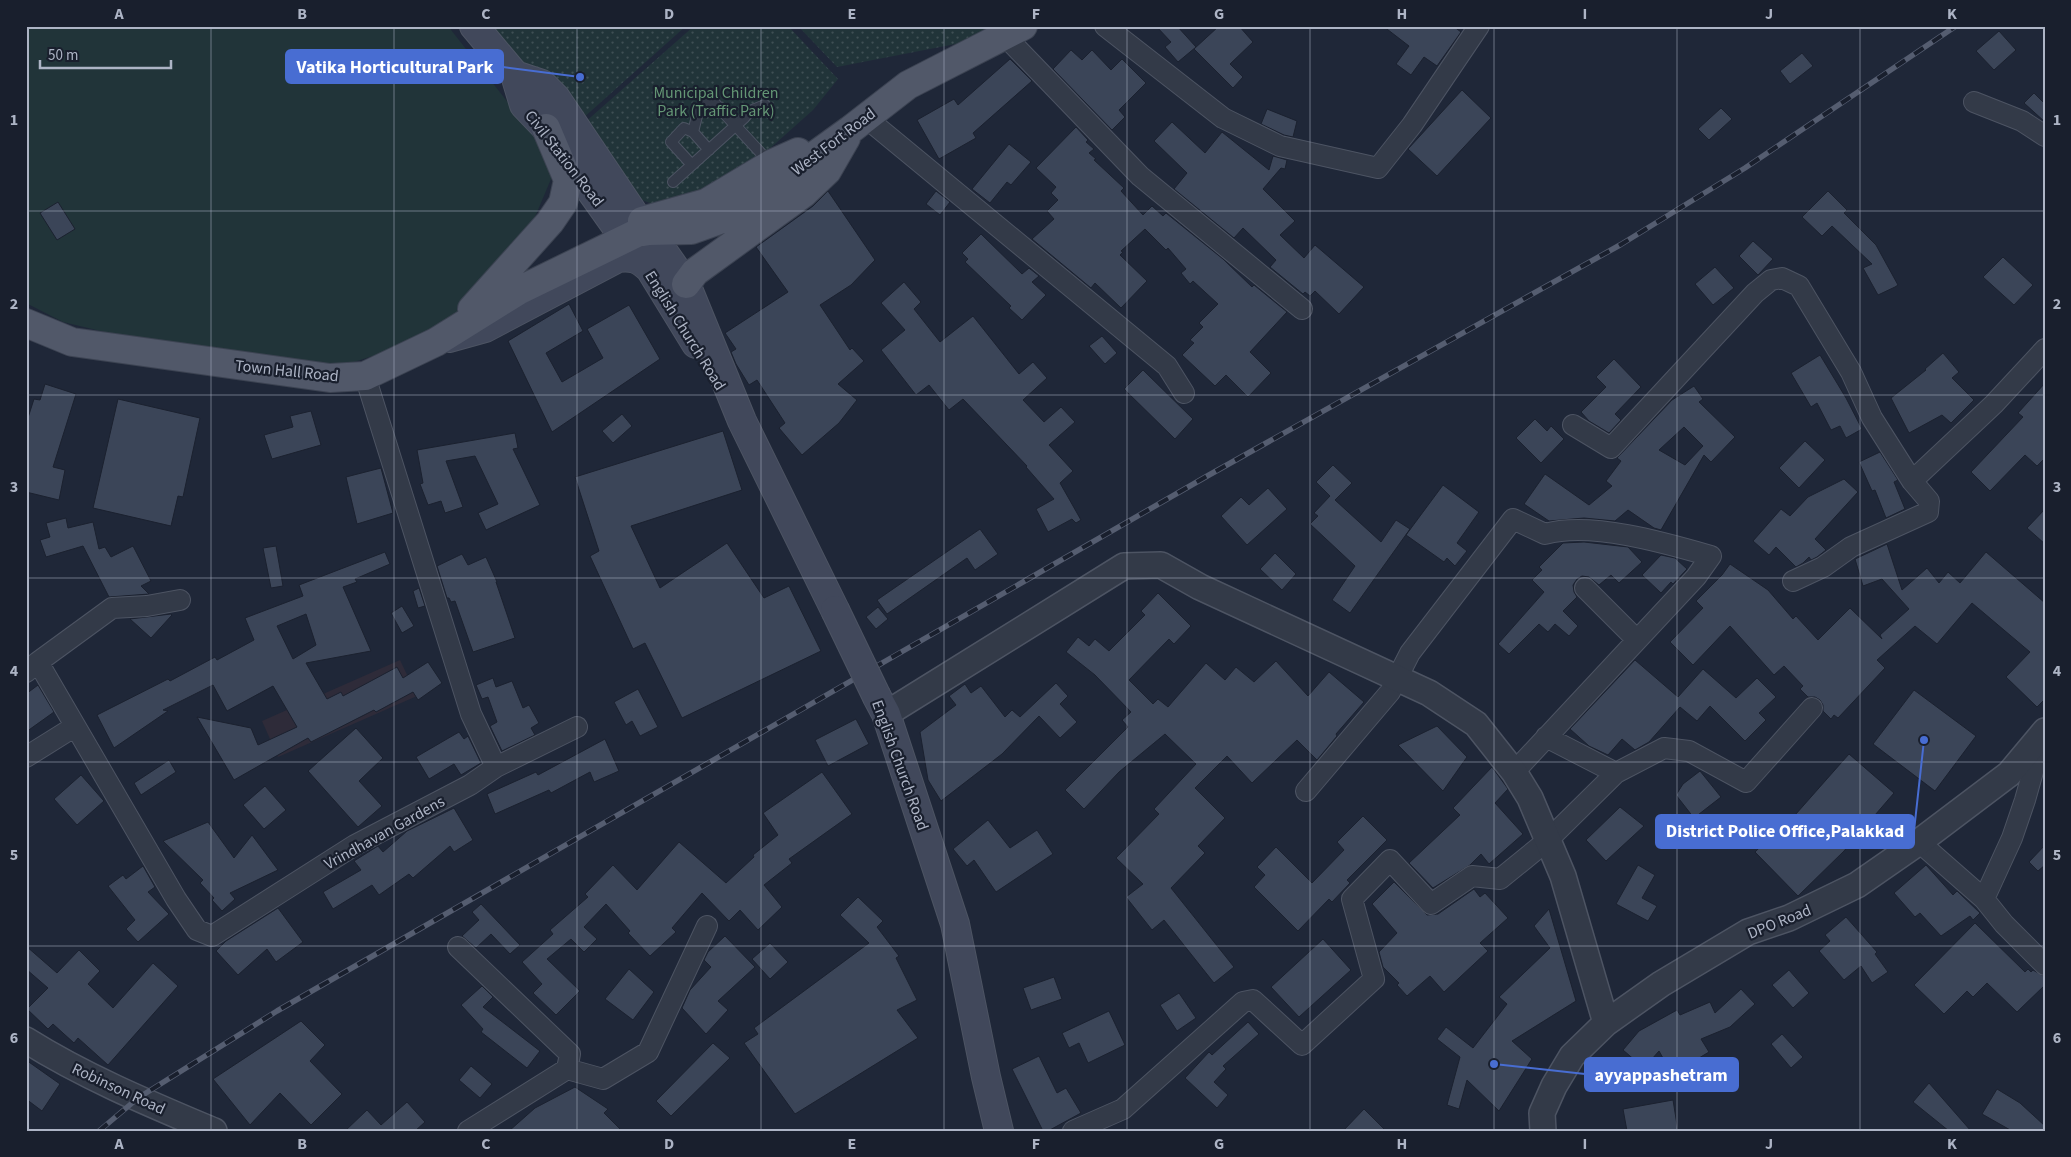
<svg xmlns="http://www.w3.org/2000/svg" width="2071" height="1157" viewBox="0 0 2071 1157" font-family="'Source Sans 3',sans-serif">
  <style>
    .medical { fill: #2e2b39 }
    .grass { fill: url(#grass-dots) }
    .pitch { fill: #213439 }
    .building { fill: #3b4558; stroke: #1b212f; fill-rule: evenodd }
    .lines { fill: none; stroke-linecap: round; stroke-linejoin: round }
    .service-casing { stroke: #4d5463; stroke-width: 12 }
    .minor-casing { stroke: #4d5463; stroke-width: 22 }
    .tertiary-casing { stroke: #4d5463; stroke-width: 28 }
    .secondary-casing { stroke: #4d5463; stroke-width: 30 }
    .primary-casing { stroke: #3c4352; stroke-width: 30 }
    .service { stroke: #333a48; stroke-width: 10 }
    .minor { stroke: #333a48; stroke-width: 20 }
    .tertiary { stroke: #333a48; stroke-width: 25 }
    .secondary { stroke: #41485b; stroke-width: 28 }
    .primary { stroke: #515869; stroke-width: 28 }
    .rail-casing { stroke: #555d70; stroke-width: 5.5 }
    .rail { stroke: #191f2d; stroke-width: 4; stroke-dasharray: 11; stroke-linecap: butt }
    .secondary-bridge-casing { stroke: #4d5463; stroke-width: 30; stroke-linecap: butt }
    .secondary-bridge { stroke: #41485b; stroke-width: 28 }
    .grid { fill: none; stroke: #adb4c5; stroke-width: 1; stroke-opacity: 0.55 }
    .labels { text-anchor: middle; stroke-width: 4.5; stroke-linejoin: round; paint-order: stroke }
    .park-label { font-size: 16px; fill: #649675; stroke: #191f2d }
    .street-label { font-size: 16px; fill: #adb4c5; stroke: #191f2d }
    .leader { fill: none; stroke: #486dd2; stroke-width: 2 }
    .callout-dot { fill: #486dd2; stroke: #191f2d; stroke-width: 2 }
    .callout { fill: #486dd2; stroke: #486dd2; stroke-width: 2 }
    .callout-label { font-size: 18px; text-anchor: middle; font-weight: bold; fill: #fff }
    .neatline { fill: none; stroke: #adb4c5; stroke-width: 2 }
    .grid-label { font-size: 16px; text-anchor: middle; font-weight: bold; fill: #adb4c5 }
  </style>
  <defs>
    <pattern id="grass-dots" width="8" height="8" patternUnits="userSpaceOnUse" patternTransform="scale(1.25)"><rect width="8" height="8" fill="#213439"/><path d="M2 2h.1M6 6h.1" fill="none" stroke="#3f4f54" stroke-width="1.8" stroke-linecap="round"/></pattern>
  </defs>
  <rect width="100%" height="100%" fill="#1f2738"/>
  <!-- medical -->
  <path class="medical" d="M400,660L417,696L278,757L262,721Z"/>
  <!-- grass -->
  <path class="grass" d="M490,26H686L572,128Z
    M694,26H788L838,79L813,110L758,159L701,192L656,205L624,194L574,132Z
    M798,26H1007L971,41L837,67Z"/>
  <!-- pitch -->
  <path class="pitch" d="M26,26H448L557,165L532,224L502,265L455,315L414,343L335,368L113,334L63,322L26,303Z"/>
  <!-- building -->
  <path class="building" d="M1156,26H1177L1196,47L1178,62L1165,47L1171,42Z
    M1219,26H1239L1253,42L1230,64L1243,77L1233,88L1194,49Z
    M1383,26H1453L1461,32L1437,66L1424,57L1411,75L1396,64L1409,46Z
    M1999,31L2016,50L1994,70L1976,51Z
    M1071,50L1082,60L1092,50L1111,70L1122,59L1146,83L1119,110L1125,117L1112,130L1053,69Z
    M1802,53L1813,66L1790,84L1780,71Z
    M1010,59L1032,81L973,133L976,138L939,159L917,120L954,99L958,105Z
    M1462,90L1491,118L1437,176L1408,149Z
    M2034,93L2045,104V122L2024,103Z
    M1721,108L1732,119L1709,140L1698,129Z
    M1267,109L1297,121L1293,137L1284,135L1261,124Z
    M1172,122L1205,153L1222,132L1269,170L1273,156L1287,160L1285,169L1281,168L1263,189L1295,221L1280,235L1304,258L1315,245L1364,287L1339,314L1315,291L1310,296L1305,292L1303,294L1270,267L1276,260L1243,228L1234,238L1174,189L1187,173L1154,141Z
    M1076,127L1088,140L1086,142L1094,149L1089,153L1096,159L1094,160L1124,188L1121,191L1143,215L1152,206L1163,216L1166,213L1223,259L1252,287L1254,285L1287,312L1250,352L1271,373L1248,397L1226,375L1215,386L1182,355L1194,343L1190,340L1203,327L1199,323L1218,304L1193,281L1190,284L1181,273L1186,269L1168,248L1166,250L1145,229L1121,251L1123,252L1120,255L1147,281L1121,308L1095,283L1091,288L1032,239L1054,219L1047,211L1058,200L1051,193L1056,187L1036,168Z
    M1009,144L1031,162L1011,185L1007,182L990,203L972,189Z
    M828,191L875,260L851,285L820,305L850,350L852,348L864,361L838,384L857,400L839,423L802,455L779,428L785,423L757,380L749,385L736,364L731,352L736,349L725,333L788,292L756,247L813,206Z
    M936,191L950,202L940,215L926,204Z
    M1828,191L1847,210L1844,213L1876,245L1898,285L1895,287L1878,295L1863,268L1872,264L1832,226L1822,236L1802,217Z
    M58,202L75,229L57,240L40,213Z
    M981,234L1022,274L1029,268L1039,276L1032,282L1046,295L1022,320L1009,308L1011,306L965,262L968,259L962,253Z
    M1753,241L1773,259L1758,275L1739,256Z
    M2003,257L2033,285L2014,305L1983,277Z
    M1715,267L1734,288L1713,305L1695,284Z
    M904,282L921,302L914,309L940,342L973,316L1019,374L1033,362L1047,378L1023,400L1044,422L1061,407L1075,422L1049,445L1073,471L1060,483L1081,520L1076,523L1072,519L1048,532L1036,509L1054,499L1026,467L1027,466L963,399L949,410L929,385L916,395L881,350L905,330L881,303Z
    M569,304L583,331L546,353L562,382L603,358L587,329L629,305L660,359L552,432L508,341Z
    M1102,336L1117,353L1105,364L1089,346Z
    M1943,353L1959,372L1952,378L1974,400L1951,423L1942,415L1909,433L1891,398L1926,370L1925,369Z
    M1820,355L1846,398L1862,429L1846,438L1840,426L1831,430L1817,403L1811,407L1791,373Z
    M1614,359L1641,387L1615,414L1621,420L1609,433L1589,421L1581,412L1606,387L1596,377Z
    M1143,370L1193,419L1175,439L1124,389Z
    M2045,383V458L2037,466L2025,455L1990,491L1971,472L2023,417L2018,413Z
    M45,384L76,394L53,467L65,470L59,500L26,492V424L34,399L40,400Z
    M1694,386L1703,399L1699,402L1735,437L1711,462L1704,455L1661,530L1654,528L1628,510L1615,521L1584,518L1549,521L1524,504L1545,474L1589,505L1612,486L1606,481L1621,461L1617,458L1672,400ZM1684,427L1703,446L1685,465L1659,450Z
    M118,399L200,418L183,497L178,496L171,526L93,508Z
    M311,411L321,445L272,459L264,435L293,427L290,416Z
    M622,414L632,426L613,443L602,431Z
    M1535,419L1547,431L1551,426L1564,439L1541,463L1516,438Z
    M723,431L742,490L631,526L660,588L727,543L764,598L789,586L821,651L682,718L645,643L633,649L590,556L599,551L575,477Z
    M515,433L518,448L513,449L540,505L486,530L478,513L498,504L475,456L446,461L463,507L445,513L441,501L428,505L420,484L423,483L417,450Z
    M1805,441L1825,460L1799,488L1779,468Z
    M1880,452L1898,480L1894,482L1905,509L1886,518L1875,490L1872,491L1859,462Z
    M1333,465L1352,483L1335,500L1381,542L1396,520L1410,529L1350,613L1332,600L1355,566L1310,524L1318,516L1314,513L1330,496L1316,482Z
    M381,468L393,513L357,524L346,477Z
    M1844,479L1858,492L1815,539L1826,550L1817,557L1811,560L1809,557L1803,563L1796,567L1776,547L1769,555L1753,541L1781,509L1790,516L1808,497Z
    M1443,485L1479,512L1457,543L1467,551L1455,566L1447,558L1444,562L1406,535Z
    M1268,488L1287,509L1247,545L1221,516L1241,497L1249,505Z
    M2045,509V544L2027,528Z
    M66,518L68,528L93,522L99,549L105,547L111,557L133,546L151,581L141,586L149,594L109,597L83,546L46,557L40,540L50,537L46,523Z
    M980,529L998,554L975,570L967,558L887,614L877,600Z
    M1584,542L1628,547L1642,562L1619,583L1611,575L1599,585L1589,577L1582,576L1577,579L1573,585L1574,592L1577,597L1563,611L1578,626L1569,636L1555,624L1548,632L1539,624L1509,654L1498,644L1544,592L1532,580L1542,570L1539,567L1563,543Z
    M1887,544L1902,590L1927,568L1939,583L1948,572L1960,583L1986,552L2045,603V699L2037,707L2006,677L2030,652L1972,603L1937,644L1915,626L1877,660L1885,668L1838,718L1834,715L1831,719L1823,711V705L1820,700L1815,697H1808L1800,689L1803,686L1784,666L1774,675L1730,626L1693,665L1670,642L1703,608L1696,601L1722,575L1730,564L1768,590L1793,619L1796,616L1818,640L1850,608L1882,639L1880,635L1909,609L1882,579L1863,586L1855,559Z
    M276,546L283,586L271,588L263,548Z
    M385,552L390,564L355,579L357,582L343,587L371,651L306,663L327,699L341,692L343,696L397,667L403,678L428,662L442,683L418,700L413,692L376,712L374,710L311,742L308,738L234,780L197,717L251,728L258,745L297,727L273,686L227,711L213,685L163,710L168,711L114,748L97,715L168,679L170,681L215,657L217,660L254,640L245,618L303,596L299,585ZM306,614L316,645L293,659L277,626Z
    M1275,553L1296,574L1282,590L1260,569Z
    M462,554L468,565L486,557L497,582H496L515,638L473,652L455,601L451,602L449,598H447L437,566Z
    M1661,555L1675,558L1687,569L1673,584L1671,582L1661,593L1642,575Z
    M419,588L425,606L418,608L413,591Z
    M1158,593L1191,626L1174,644L1169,639L1129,680L1153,704L1158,699L1168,707L1206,663L1225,680L1236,667L1254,682L1276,661L1308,696L1329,672L1364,702L1336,734L1337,736L1317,760L1297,740L1252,783L1227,756L1195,788L1225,818L1198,846L1205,853L1171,888L1234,967L1214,983L1164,920L1152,930L1126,897L1143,884L1116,858L1159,814L1154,809L1196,764L1165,734L1119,772L1084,809L1065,790L1128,727L1122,720L1131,712L1095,675L1066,652L1078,637L1089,646L1095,639L1109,651L1145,615L1141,611Z
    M402,606L414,626L402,633L391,613Z
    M878,607L888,619L876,629L866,617Z
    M171,614L172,615L151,638L130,619Z
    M1635,660L1678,697L1703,669L1736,698L1757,678L1776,697L1759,713L1766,720L1745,741L1710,706L1697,721L1680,707L1649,742L1635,750L1622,739L1608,755L1589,746L1570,729Z
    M493,678L496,687L512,681L523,708L529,705L539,723L531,728L535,735L502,751L490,726L497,722L488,697L482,699L476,685Z
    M1056,683L1068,696L1060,704L1077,722L1060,738L1039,716L1002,754L941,801L928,780L920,732L956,705L949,696L965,684L971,693L981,686L1005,717L1012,710L1020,717Z
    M38,685L54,712L26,732V694Z
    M638,689L658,727L640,736L632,721L626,725L614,702Z
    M1914,690L1976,736L1935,791L1873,744Z
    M856,719L869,744L828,766L815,740Z
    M1437,726L1467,757L1443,791L1398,745Z
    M356,728L383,758L359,781L382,806L358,827L308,771Z
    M459,732L464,739L468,736L481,763L461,775L454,764L429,779L416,757Z
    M605,739L619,771L594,782L590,772L551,793L549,790L495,814L487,794L536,772L538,775Z
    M1849,754L1894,793L1844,851L1798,896L1755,852L1787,821L1788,823Z
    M169,760L176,772L141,795L134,783Z
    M1492,767L1508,789L1495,803L1523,834L1489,864L1481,854L1470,865L1433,888L1409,863L1460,815L1453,808Z
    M1700,771L1721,797L1694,818L1676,795L1683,784Z
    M822,772L852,814L789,859L792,863L764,885L782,907L758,930L740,910L729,921L702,893L672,928L676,932L650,956L628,933L630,931L606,904L584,927L597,939L584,952L571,939L547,959L580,991L556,1015L533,993L542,984L522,962L553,934L550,930L588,897L585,894L613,865L637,890L679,842L726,883L754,857L753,855L778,835L763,813Z
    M81,775L104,801L77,825L54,799Z
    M265,786L286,810L264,829L243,805Z
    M1620,807L1644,826L1606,861L1586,840Z
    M454,808L473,840L454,852L450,846L413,878L409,874L379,895L372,885L333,909L323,892L361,870L354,861L378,846L383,852L407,831Z
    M1363,816L1387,840L1347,880L1350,883L1332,902L1329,899L1298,931L1254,887L1265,875L1257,867L1276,847L1312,883L1344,850L1337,842Z
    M988,820L1010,848L1037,830L1053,854L996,892L974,860L967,866L953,849Z
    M208,822L234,858L252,835L278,870L230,893L235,899L222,911L212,900L214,898L200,883L203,880L163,841Z
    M2045,845V865L2038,871L2029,862Z
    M1638,865L1655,875L1642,898L1657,906L1648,921L1616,904Z
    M1926,865L1953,895L1957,891L1980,913L1973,920L1970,916L1941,936L1920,913L1915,917L1894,893Z
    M143,866L155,887L148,892L169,914L138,942L126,929L135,920L108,886L123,875L126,879Z
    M1394,882L1427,915L1438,914L1474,889L1480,897L1485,893L1508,918L1480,943L1488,951L1444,992L1430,976L1407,996L1397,985L1399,983L1383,967L1379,952L1397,933L1372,904Z
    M858,897L883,921L877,927L899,956L896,958L917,1000L897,1010L918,1038L795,1114L744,1043L758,1034L754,1028L869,943L840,915Z
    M481,904L520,945L510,954L491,934L476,948L462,936L479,920L472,912Z
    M278,908L303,942L276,962L267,949L238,975L216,951L226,941Z
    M1549,909L1576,1001L1512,1041L1532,1059L1499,1111L1467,1080L1459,1109L1447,1105L1460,1057L1437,1039L1446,1027L1473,1048L1507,1004L1499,997L1550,948L1534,926Z
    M1846,917L1877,952L1875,954L1888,972L1872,983L1861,966L1844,980L1819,951L1830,941L1825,935Z
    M1975,923L2025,972L2028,969L2031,972L2033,970L2045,977V985L2017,1012L1987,983L1973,997L1967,991L1944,1014L1914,985Z
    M725,936L755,967L718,1001L728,1010L706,1034L682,1008L690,990L711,967L704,960L708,952Z
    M1323,939L1351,970L1299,1017L1271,987Z
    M770,943L788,962L770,979L752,959Z
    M26,946L57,973L79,950L100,971L88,984L113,1008L153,963L178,986L108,1065L78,1038L74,1043L53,1024L48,1029L27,1009L48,988L26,969Z
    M629,969L654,992L633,1020L605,999Z
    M1789,970L1809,993L1793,1008L1772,985Z
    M1054,977L1062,999L1031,1010L1023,988Z
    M482,986L493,997L483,1007L540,1051L527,1068L481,1032L483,1029L461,1005Z
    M1741,989L1755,1004L1730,1027L1701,1039L1709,1052L1694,1061L1700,1070L1677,1083L1659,1051L1644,1068L1623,1050L1639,1031L1677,1010L1680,1015L1710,1002L1715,1013Z
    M1179,993L1196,1018L1177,1031L1160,1005Z
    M1109,1011L1125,1045L1088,1063L1079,1043L1069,1048L1062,1033Z
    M301,1021L325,1045L310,1061L342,1094L311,1125L280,1093L250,1125L213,1079Z
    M1248,1022L1259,1034L1223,1066L1226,1069L1214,1082L1228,1095L1217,1108L1185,1078L1209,1052L1212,1055Z
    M1782,1034L1803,1057L1791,1068L1771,1044Z
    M713,1043L730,1058L671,1116L656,1101Z
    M1039,1056L1057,1093L1066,1088L1081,1113L1048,1131H1043L1012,1069Z
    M26,1060L60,1084L42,1111L26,1099Z
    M471,1066L492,1084L480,1098L459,1080Z
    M1929,1083L1971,1131H1949L1913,1102Z
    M575,1087L608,1109L604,1113L622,1131H509L535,1108Z
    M1997,1089L2020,1103L2045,1126V1131H2012L1982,1114Z
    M1673,1100L1678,1131H1627L1623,1109Z
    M407,1102L425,1122L415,1131H345L367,1110L381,1125Z
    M1364,1109L1386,1131H1343Z"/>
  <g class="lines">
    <defs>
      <path id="service" d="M693,132L698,112L711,99L770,163
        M692,165L671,142L684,128L693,132L709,150
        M673,182L744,118L750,111L765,105"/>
      <path id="minor" d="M1105,26L1223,118L1280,146L1378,168L1412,125L1479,26
        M1004,35L1140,176L1302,309
        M1974,102L2022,121L2045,136
        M865,117L1167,366L1184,393
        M1573,425L1611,448L1755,293L1771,280L1782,278L1799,286L1851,372L1872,418L1912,481L1929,501L1928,512L1851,547L1823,567L1793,581
        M1912,481L1994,404L2045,349
        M1585,588L1636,639
        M38,662L112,608L147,606L180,600
        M26,672L38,662L176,899L197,930L212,936L355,845L470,785L496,767L471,714L365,376
        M2043,736L2025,800L2012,838L1984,899L2004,924L2045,965
        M1546,737L1616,773L1664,748L1689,751L1746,782L1812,708
        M26,757L74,727
        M496,767L577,727
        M1306,791L1390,692L1410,653L1513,519L1545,534C1591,521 1666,543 1711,556L1696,577L1514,772
        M1919,842L1984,899
        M458,947L570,1054L567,1069
        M468,1131L567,1069L603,1079L648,1052L707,926
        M1073,1131L1123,1109L1243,1002L1253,1000L1302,1045L1374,979L1352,899L1390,860L1431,904L1472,876L1500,879L1548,840L1616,773"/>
      <path id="tertiary" d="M886,714L1124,566L1161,565L1200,587L1429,693L1476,724L1514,772L1530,798L1563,876L1606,1023
        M26,1040C85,1077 150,1104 214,1131
        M1543,1131L1542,1113L1554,1086L1572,1056L1606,1023L1661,984L1748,932L1789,918L1857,885L1919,842L2009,774L2045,731"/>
      <path id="secondary" d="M474,26L515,75L524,105L546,128L625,239
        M515,75L542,84L556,98L634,214L649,231L686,284L742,421L835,610
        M449,338L485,328L618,258C633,256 639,259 650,269L696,344
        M877,697L886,714L955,924L986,1077L999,1131"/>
      <path id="primary" d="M642,221L706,203L771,164L798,152
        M686,284L695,272L804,193L827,171L846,138
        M472,309L550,222L563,203L568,180L546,128
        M26,323L72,342L330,378L365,376L436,342L518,291L637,233L649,231L691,230L722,219L764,192L850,130L908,85L1023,26"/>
    </defs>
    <!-- service casing -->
    <use href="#service" class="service-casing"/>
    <!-- minor casing -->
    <use href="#minor" class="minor-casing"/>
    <!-- tertiary casing -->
    <use href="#tertiary" class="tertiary-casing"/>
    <!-- secondary casing -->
    <use href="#secondary" class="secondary-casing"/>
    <!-- primary casing -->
    <use href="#primary" class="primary-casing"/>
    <!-- service -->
    <use href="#service" class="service"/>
    <!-- minor -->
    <use href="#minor" class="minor"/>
    <!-- tertiary -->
    <use href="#tertiary" class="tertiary"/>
    <!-- secondary -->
    <use href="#secondary" class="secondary"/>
    <!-- primary -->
    <use href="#primary" class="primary"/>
    <defs>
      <path id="rail" d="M99,1131L138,1098L277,1011L1209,475L1620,245L1745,168L1956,26"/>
    </defs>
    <!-- rail casing -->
    <use href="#rail" class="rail-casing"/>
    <!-- rail -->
    <use href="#rail" class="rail"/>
    <defs>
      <path id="secondary-bridge" d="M835,610L877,697"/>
    </defs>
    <!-- secondary-bridge casing -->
    <use href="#secondary-bridge" class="secondary-bridge-casing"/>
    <!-- secondary-bridge -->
    <use href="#secondary-bridge" class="secondary-bridge"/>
  </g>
  <!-- grid -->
  <path class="grid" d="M211,26V1131M394,26V1131M577,26V1131M761,26V1131M944,26V1131M1127,26V1131M1310,26V1131M1494,26V1131M1677,26V1131M1860,26V1131M26,211H2045M26,395H2045M26,578H2045M26,762H2045M26,946H2045"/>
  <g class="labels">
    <!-- park labels -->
    <g class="park-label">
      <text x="716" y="98">Municipal Children<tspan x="716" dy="18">Park (Traffic Park)</tspan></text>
    </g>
    <!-- street labels -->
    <g class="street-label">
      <text transform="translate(833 141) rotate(-37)" y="6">West Fort Road</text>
      <text transform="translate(565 158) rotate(52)" y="6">Civil Station Road</text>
      <text transform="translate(686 330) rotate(58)" y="6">English Church Road</text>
      <text transform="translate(287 370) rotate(6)" y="6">Town Hall Road</text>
      <text transform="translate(901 765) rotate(70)" y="6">English Church Road</text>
      <text transform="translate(384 832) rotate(-29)" y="6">Vrindhavan Gardens</text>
      <text transform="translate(1779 921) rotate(-22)" y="6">DPO Road</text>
      <text transform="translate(119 1088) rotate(25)" y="6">Robinson Road</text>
    </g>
  </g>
  <!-- callouts -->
  <path class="leader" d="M580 77L503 67M1924 740L1914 831M1494 1064L1585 1074"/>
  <g class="callout-dot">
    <circle cx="580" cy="77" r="5"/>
    <circle cx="1924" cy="740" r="5"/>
    <circle cx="1494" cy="1064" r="5"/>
  </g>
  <g class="callout">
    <rect x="286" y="50" width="217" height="33" rx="5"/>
    <rect x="1656" y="815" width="258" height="33" rx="5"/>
    <rect x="1585" y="1058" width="153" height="33" rx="5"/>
  </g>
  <g class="callout-label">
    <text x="395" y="73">Vatika Horticultural Park</text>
    <text x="1785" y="837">District Police Office,Palakkad</text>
    <text x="1661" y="1081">ayyappashetram</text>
  </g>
  <!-- border -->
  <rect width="2071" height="1157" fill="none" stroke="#191f2d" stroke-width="55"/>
  <!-- scale -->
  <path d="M40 60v8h131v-8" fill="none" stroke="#adb4c5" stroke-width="2.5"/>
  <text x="48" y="60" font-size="15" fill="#adb4c5" stroke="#191f2d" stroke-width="4" paint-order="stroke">50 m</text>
  <rect x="28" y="28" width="2016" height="1102" class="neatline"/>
  <g class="grid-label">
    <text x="119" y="19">A</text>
    <text x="302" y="19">B</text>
    <text x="486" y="19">C</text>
    <text x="669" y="19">D</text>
    <text x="852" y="19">E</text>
    <text x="1036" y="19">F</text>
    <text x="1219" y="19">G</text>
    <text x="1402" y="19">H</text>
    <text x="1585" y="19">I</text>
    <text x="1769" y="19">J</text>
    <text x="1952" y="19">K</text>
    <text x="14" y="125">1</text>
    <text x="2057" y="125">1</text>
    <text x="14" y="309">2</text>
    <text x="2057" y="309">2</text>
    <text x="14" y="492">3</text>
    <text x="2057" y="492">3</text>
    <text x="14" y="676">4</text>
    <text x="2057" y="676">4</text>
    <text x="14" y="860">5</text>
    <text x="2057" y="860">5</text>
    <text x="14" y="1043">6</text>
    <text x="2057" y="1043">6</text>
    <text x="119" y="1149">A</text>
    <text x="302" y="1149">B</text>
    <text x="486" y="1149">C</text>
    <text x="669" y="1149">D</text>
    <text x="852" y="1149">E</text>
    <text x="1036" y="1149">F</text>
    <text x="1219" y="1149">G</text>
    <text x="1402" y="1149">H</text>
    <text x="1585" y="1149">I</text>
    <text x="1769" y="1149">J</text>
    <text x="1952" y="1149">K</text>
  </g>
</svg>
